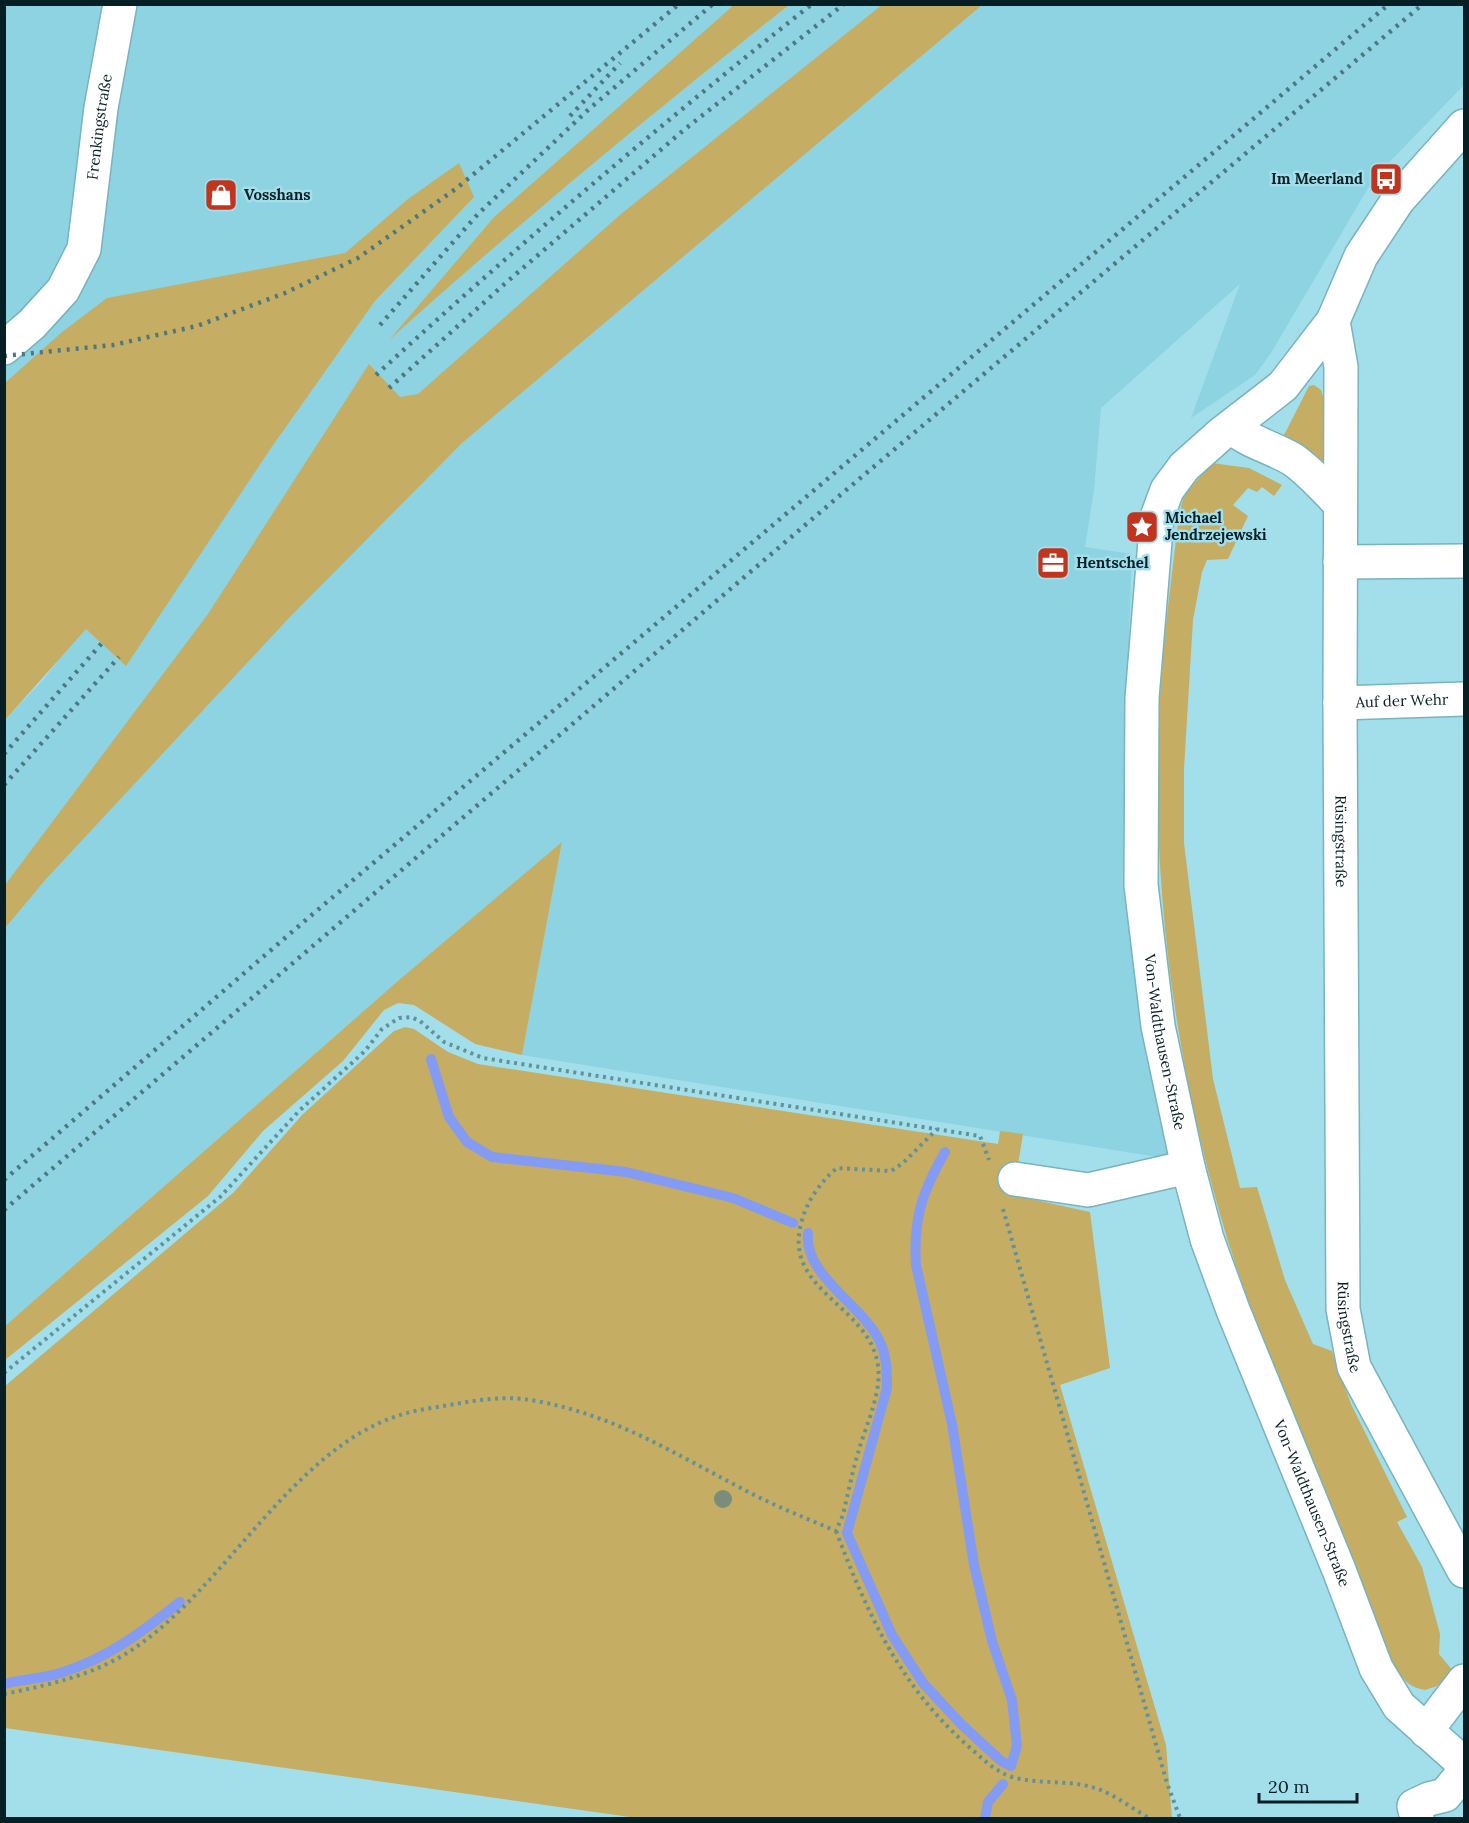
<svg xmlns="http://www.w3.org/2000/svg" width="1469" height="1823" viewBox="0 0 1469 1823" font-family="Lora,serif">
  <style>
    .built { fill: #8dd3e2 }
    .green { fill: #c5ad64 }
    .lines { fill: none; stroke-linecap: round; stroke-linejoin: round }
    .stream { stroke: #849bf4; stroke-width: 10 }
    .minor-casing { stroke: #78b3bf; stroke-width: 36 }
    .path { stroke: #63919a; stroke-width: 4; stroke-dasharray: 3 4.5; stroke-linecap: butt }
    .minor { stroke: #fff; stroke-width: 33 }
    .rail { stroke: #4e777f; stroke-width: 4.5; stroke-dasharray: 3 6; stroke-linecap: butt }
    .tree { fill: #798d7a }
    .labels { text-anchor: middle; stroke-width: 5; stroke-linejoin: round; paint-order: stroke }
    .street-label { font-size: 15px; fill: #061f24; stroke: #a2dfeb }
    .poi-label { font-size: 15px; font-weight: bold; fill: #061f24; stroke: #a2dfeb; text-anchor: start }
  </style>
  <rect width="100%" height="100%" fill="#a2dfeb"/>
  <!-- built -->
  <path class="built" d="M4,5H735L494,217L395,334L480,258L647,117L789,5H1464V85L1374,178L1271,353L1255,375L1191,418L1240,284L1101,408L1094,490L1085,547L1132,554L1125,742L1170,1159L522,1055L562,843L399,980L5,1326V720L44,679L71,643L269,451L375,301L471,200L5,401Z"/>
  <!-- green -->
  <path class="green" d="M735,4L789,5C653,112 519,223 390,339L494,217Z
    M883,4L982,5L462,443L286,621L46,879L5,928V885L208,614L369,364L400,397L418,394L621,214Z
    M459,163L474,197L375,301L269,451L126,666L86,629L5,720V383L62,332L107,298L345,253L408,199Z
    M1314,385L1321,390L1324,400L1323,464L1283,437L1309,386Z
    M1212,463L1249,468L1282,485L1274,496L1262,487L1257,492L1248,488L1233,505L1248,516L1228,559L1207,560L1202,572L1193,620L1184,769V843L1213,1079L1240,1188L1257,1187L1285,1280L1313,1344L1332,1351L1351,1404L1407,1517L1397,1522L1422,1567L1440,1634L1439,1654L1453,1671L1440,1685L1425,1690C1419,1689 1413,1687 1408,1683C1383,1663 1352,1560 1339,1526C1300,1422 1250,1321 1220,1214C1170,1042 1147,847 1162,669C1166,618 1173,566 1179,515L1184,495Z
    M562,842L522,1055L475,1044L414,1005L398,1003L384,1010L343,1061L263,1131L208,1196L5,1360V1326L399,980Z
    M405,1027L414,1029L448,1052L478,1064L998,1144L1000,1131L1023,1134L1013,1195L1090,1212L1110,1368L1060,1385L1166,1745L1172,1818H637L5,1728V1386L233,1193L302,1115L394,1031Z"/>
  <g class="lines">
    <!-- stream -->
    <path class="stream" d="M431,1059L449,1117L467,1142L492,1157L626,1172L733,1198L793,1223
      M808,1233C803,1275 864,1306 880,1342C887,1357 887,1372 887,1388L847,1533L892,1635L923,1683L960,1723L1001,1761L1011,1766L1017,1746L1012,1700L992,1641L974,1565L952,1424L916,1265C913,1219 922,1192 945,1152
      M4,1684C23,1679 42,1679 60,1673C107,1659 142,1632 180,1602
      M985,1818L988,1802L1003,1784"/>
    <defs>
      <g id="minor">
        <path id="s1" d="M1464,126L1398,200L1361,256L1333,321L1341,367L1340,703L1343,1309L1354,1367L1464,1571"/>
        <path id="s2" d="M1333,321L1283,386L1221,434L1184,467L1167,490L1157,517L1142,698L1141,885L1158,1026L1188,1167L1207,1239L1233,1310L1339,1570L1376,1668L1399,1706L1464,1764"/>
        <path id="s3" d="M4,348L32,324L63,290L84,249L101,108L120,4"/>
        <path d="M1231,427C1249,442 1271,447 1292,459C1310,471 1325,489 1340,504"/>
        <path d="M1340,562L1464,561"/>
        <path id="s4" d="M1340,703L1464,699"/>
        <path d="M1015,1179L1088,1190L1188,1167"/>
        <path d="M1426,1731L1464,1681"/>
        <path d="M1417,1818L1414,1806L1429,1799L1445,1795L1464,1772"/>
      </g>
    </defs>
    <!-- minor casing -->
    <use href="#minor" class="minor-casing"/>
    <!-- path -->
    <path class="path" d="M1003,1209L1167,1783L1180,1818
      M4,1373L220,1197L299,1111L365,1051L382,1029L399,1018L411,1017L420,1021L444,1042L483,1058L980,1136L989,1160
      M836,1531C867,1613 900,1686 968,1746C982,1758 994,1771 1012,1777C1039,1785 1070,1779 1098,1789C1115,1795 1133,1809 1149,1818
      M4,1694C53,1684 99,1674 139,1645C229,1581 293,1451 397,1416C414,1410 432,1408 449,1405C478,1400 506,1395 536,1401C613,1415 670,1451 739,1487C770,1504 803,1517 836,1531L843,1515C848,1494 852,1473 858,1453C866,1424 884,1390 877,1360C864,1303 781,1289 802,1220C807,1201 822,1180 837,1168L891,1171L903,1163L937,1129"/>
    <!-- minor -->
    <use href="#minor" class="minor"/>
    <!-- rail -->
    <path class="rail" d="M570,116L620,63
      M380,325L478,214L589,109L713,4
      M4,356L113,345L197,326L285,293L358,258L457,188L679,4
      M376,375C517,246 662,123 812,4
      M389,388L509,280L685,129L844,4
      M4,754L103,642
      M4,785L119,657
      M4,1180L307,919L1389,4
      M4,1210L845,491L1423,4"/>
  </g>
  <!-- trees -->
  <circle class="tree" cx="723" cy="1499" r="9"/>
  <!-- icons -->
  <defs>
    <symbol id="bus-square" viewBox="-11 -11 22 22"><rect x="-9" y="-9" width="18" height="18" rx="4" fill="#c1351f" stroke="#a2dfeb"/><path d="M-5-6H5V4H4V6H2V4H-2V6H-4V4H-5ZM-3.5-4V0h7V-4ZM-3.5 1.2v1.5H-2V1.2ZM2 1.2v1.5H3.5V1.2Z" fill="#fff"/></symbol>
    <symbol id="shop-square" viewBox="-11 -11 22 22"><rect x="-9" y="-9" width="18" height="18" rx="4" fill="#c1351f" stroke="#a2dfeb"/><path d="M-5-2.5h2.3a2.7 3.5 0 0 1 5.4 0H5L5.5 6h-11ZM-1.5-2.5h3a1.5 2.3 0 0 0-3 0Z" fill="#fff"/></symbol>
    <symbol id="sight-square" viewBox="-11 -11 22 22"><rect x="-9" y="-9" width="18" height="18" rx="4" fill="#c1351f" stroke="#a2dfeb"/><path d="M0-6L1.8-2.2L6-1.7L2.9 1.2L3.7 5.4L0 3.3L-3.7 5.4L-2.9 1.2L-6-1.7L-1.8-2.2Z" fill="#fff"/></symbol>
    <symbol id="office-square" viewBox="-11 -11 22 22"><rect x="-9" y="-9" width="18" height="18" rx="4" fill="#c1351f" stroke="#a2dfeb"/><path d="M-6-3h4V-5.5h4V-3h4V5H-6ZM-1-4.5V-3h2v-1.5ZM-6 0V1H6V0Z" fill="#fff"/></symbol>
  </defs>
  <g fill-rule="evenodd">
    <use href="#bus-square" x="1367" y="160" width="38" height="38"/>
    <use href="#shop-square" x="202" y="176" width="38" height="38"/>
    <use href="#sight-square" x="1123" y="508" width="38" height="38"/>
    <use href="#office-square" x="1034" y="544" width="38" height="38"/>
  </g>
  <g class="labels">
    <!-- street labels -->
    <g class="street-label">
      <text dy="5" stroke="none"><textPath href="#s3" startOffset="252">Frenkingstraße</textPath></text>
      <text dy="5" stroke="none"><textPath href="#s4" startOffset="62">Auf der Wehr</textPath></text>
      <text dy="5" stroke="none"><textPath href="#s1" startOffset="758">Rüsingstraße</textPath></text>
      <text dy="5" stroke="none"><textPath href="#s2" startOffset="795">Von-Waldthausen-Straße</textPath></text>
      <text dy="5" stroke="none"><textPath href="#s1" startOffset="1244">Rüsingstraße</textPath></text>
      <text dy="5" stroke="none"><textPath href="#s2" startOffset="1281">Von-Waldthausen-Straße</textPath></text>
    </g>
    <!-- poi labels -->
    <g class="poi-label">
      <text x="1363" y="184" text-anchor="end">Im Meerland</text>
      <text x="244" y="200">Vosshans</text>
      <text x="1165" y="523">Michael<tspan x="1165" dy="17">Jendrzejewski</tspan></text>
      <text x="1076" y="568">Hentschel</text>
    </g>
  </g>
  <!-- border -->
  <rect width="1469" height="1823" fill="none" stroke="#061f24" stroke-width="12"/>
  <!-- scale -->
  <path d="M1259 1793v9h98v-9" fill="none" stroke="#061f24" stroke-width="3"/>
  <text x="1268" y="1793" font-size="18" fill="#061f24" stroke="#a2dfeb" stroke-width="4.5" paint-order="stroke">20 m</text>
</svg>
